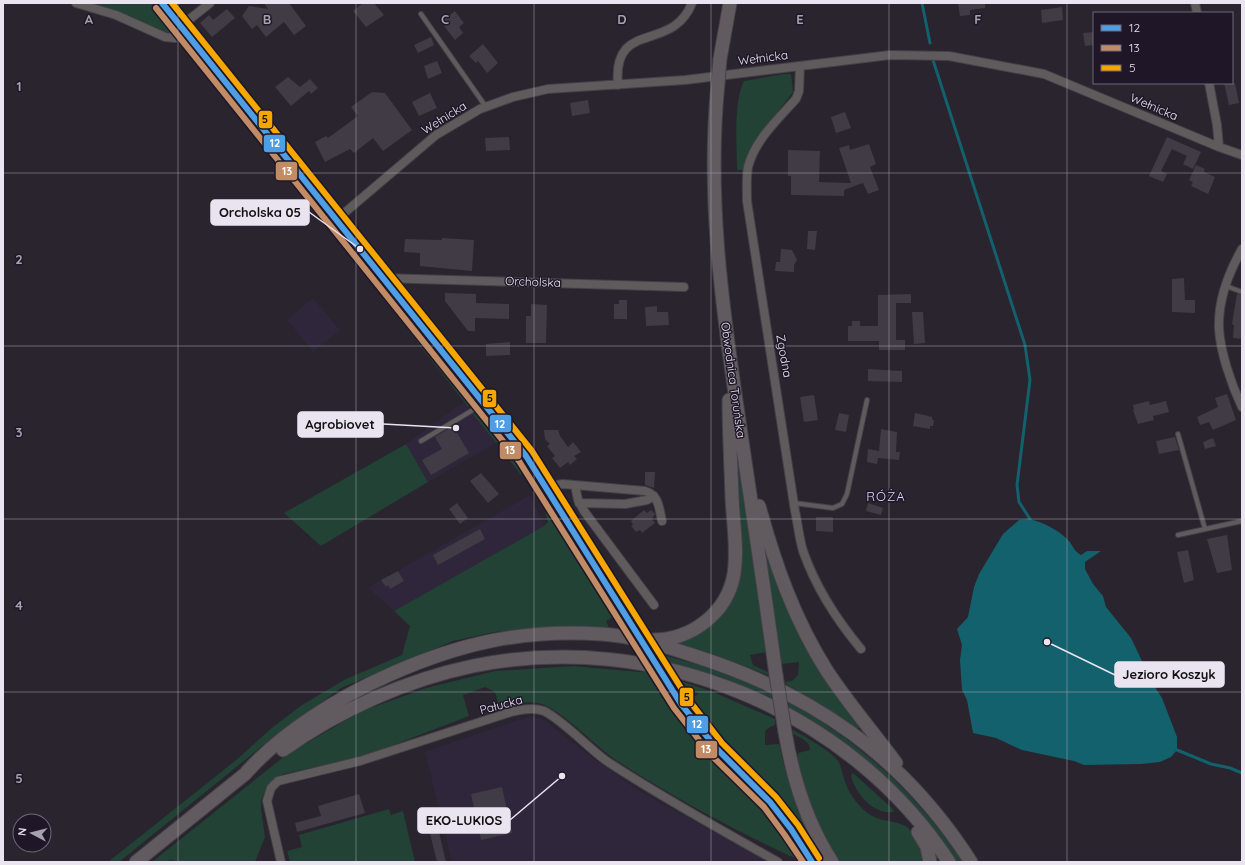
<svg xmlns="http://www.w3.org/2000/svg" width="1245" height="865" viewBox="0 0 1245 865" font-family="Quicksand,sans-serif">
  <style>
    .built { fill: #30263c }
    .green { fill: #214235 }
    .water { fill: #13616d }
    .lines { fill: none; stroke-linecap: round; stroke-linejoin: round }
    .stream { stroke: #13616d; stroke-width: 3 }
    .building { fill: #403b44 }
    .lane-casing { stroke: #444048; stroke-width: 6 }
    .street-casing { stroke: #444048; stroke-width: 10 }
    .secondary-casing { stroke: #444048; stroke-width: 14 }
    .primary-casing { stroke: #444048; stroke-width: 15 }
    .lane { stroke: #5f5b5d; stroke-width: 4 }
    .street { stroke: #5f5b5d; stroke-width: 8 }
    .secondary { stroke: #635e61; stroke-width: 12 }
    .primary { stroke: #615b60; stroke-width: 13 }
    .secondary-bridge-casing { stroke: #444048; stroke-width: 14; stroke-linecap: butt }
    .primary-bridge-casing { stroke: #444048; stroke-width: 15; stroke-linecap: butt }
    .secondary-bridge { stroke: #635e61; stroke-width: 12 }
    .primary-bridge { stroke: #615b60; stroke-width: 13 }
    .bus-1-casing { stroke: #1f1728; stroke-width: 9 }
    .bus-2-casing { stroke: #1f1728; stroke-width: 9 }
    .bus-3-casing { stroke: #1f1728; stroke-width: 9 }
    .bus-1 { stroke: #4d9ee5; stroke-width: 6 }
    .bus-2 { stroke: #c18c65; stroke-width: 6 }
    .bus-3 { stroke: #f7a600; stroke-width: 6 }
    .grid { fill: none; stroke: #a6a1ad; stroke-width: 1; stroke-opacity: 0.55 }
    .labels { text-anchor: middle; stroke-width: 3; stroke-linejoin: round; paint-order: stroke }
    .street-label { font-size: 12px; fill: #eae4f1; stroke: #1f1728 }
    .neighbourhood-label { font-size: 13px; letter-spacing: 1px; fill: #dad8f6; stroke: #1f1728 }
    .grid-label { font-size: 13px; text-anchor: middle; font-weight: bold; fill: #a6a1ad; stroke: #1f1728; stroke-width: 3; stroke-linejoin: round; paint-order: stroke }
    .leader { fill: none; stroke: #eae4f1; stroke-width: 1.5 }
    .callout-dot { fill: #eae4f1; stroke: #1f1728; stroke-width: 1.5 }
    .callout { fill: #eae4f1; stroke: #eae4f1; stroke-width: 1.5 }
    .callout-label { font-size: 13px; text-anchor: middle; font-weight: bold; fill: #111 }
    .line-badge { stroke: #1f1728; stroke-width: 1.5 }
    .badge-label { font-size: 11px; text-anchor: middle; font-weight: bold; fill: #fff }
    .pale-badge-label { font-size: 11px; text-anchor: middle; font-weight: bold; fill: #111 }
  </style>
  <rect width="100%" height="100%" fill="#29242e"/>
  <!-- built -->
  <path class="built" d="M313,298L340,330L313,352L287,320Z
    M464,402L496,443L428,482L406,444Z
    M530,495L544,526L394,611L368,588Z
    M530,716L544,720L595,760L643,793L768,862H452L425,752Z"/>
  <!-- green -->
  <path class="green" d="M93,3H153L173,27L170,32H165L118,11Z
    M784,74H791L793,92L756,140L744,170H737C737,145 733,103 744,81Z
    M362,271L368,272L472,399V404L468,407Z
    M472,413L486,417L503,438L496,443Z
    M406,444L428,482L321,546L284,513Z
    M513,449L527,469L521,475L504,453Z
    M736,452L738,453L767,652L750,655L753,665L768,672V675L714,655L675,645V642L728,605Z
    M531,479L540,489L535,492L527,481Z
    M546,499L616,615L606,621L609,628L562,627L494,632L453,641L341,688L271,739L119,862H108L235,761L273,727L302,705L346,679L402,655L410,626L394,611L544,526L548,522L544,506Z
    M765,550L860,727L859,728H855L826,707L786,684L785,682L792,681L798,675L799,662L781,664Z
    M663,655L717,670L771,691L772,698L719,676L667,662Z
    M573,666L640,672L653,671L682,715L715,755L764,803L801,855L799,860C736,831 674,798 616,760C594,745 566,714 544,705C529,699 513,704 500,709L495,692L485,687L463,695L469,716L362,757L283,774L270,783L261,800V809L265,837L255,862H181L170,860L167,862H152L286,755L362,711L426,688L495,671Z
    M678,680L713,692L775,719V725L770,727L765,731V745L779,744C788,786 801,825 824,862H821C807,840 794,815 776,796C749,768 706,735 691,699L699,693L684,688Z
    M788,701C861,743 915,792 963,862H957C913,797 856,747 789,707Z
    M793,730C803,735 832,752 838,761C841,765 842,773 844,778C847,789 853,799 861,807C887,835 911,803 925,862H840C824,837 794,781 798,753L810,750C810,741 801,738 793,734Z
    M853,773L894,810L893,812C873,815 855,793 851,775Z
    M389,809L391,815L403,811L415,862H290L287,851L302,847L299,835Z"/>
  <!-- water -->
  <path class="water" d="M1030,519C1044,523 1059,530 1069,541C1073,546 1074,551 1081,555L1087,551H1101L1085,562V569L1093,584L1103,596L1106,607L1131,638L1153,684L1162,698L1177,737V750L1171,757L1160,762L1141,764L1084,765L1074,761L1022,750L996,738L973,733L967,700L962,690L960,660L962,645L957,629L968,617L974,587L979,574L1003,534L1019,520Z"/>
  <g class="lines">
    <!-- stream -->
    <path class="stream" d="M922,3L930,43
      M933,60L1025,345L1030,380L1017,485L1019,502L1030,519
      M1177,750L1211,764L1230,768L1242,773"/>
  </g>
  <!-- building -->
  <path class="building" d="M264,3H289L306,26L294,35L284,22L266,37L257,25L252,29L242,16L249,6L268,9Z
    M363,3H374L384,15L366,27L353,11Z
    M958,3H985V8L970,10V15L960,16Z
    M1062,7L1063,20L1042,23L1041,10Z
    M227,9L235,18L212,37L200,23L209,15L213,20Z
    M455,11L464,23L459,27L463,33L455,40L441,22Z
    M1094,32V45L1085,46L1083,33Z
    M431,37L434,45L418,53L414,45Z
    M483,44L498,63L487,73L478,61L476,63L469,56Z
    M437,61L442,73L428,79L424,66Z
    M288,77L300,87L310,79L318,88L311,94L309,91L291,106L275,87Z
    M1224,83H1235L1239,103L1229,105Z
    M372,92L385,93L412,130L383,151L373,138L354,153L350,149L325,162L315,142L326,136L328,138L358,116L351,107Z
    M430,93L437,108L419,116L412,102Z
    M588,100L590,113L572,116L570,103Z
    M845,112L851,128L836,133L831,117Z
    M509,137L510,150L486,151L485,138Z
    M1167,137L1201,152L1193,169L1183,164L1187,156L1172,149L1161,171L1167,174L1163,182L1149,176Z
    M869,144L876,164L870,167L879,190L868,194L863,183L844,190V196L791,195V176H788V150L820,151L819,182L851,183L839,148L849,145L850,150Z
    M1196,165L1205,169L1204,172L1215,177L1208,194L1191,186L1193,182L1189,180Z
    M808,231H817L815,250L807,249Z
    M442,238L474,240L472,271L420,266V253L404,252L405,239L442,240Z
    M781,249L792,250L797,260L794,265V272L775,271L776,262H780Z
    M1184,278L1185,300H1195V313L1172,312V279Z
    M445,293L476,294V303L509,304V319L475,318V331H468L445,301Z
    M911,294V303H896V340H905V350H879V341H848V326H852V321H860V326H878V295Z
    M1237,294L1242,295V339L1233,338L1234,325L1232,324Z
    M619,300H627V319H614V304H619Z
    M531,304L547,305L546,343H526V316H531Z
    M657,306V312H668L669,325L646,326L645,307Z
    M912,312H923L925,343L914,344Z
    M510,342V355L486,356V344Z
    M868,369L902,371V382L868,381Z
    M1227,394L1236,420L1213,430L1209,422L1200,425L1197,417L1218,407L1215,398Z
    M814,395L818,420L804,422L800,397Z
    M1149,401L1150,405L1166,401L1169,412L1153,416L1154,420L1138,424L1133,410L1134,409L1133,405Z
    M839,413L849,415L846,432L835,430Z
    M915,413L932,417V419L934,421L933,426H930V429L913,426Z
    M453,426L469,453L431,475L422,460L442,449L435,437Z
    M881,429L897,432L896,452H900L899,460L878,458L877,464L867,462L868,449L879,451Z
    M544,430H558L560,436L568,447L573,442L581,452L574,456L577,459L570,465L568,462L560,468L552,458L555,456L547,446L550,444L545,439Z
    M1175,437L1179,450L1159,454L1156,441Z
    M1213,438L1216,446L1205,449L1203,442Z
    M645,472H655L654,488L645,485Z
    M481,473L499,494L488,503L470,481Z
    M457,503L468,518L460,524L449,509Z
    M868,503L883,508L881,515L866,511Z
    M644,510L647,513L651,510L655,514L652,519L655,523L642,533L640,530L636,532L631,526L633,525L631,521Z
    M816,517H833V532L816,531Z
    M480,529L485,539L438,565L433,555Z
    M1227,535L1232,570L1217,573L1207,539Z
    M1188,550L1194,580L1184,583L1177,552Z
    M398,571L404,581L390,589L388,585L386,587L381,580Z
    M502,787L512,833L481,840L471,794Z
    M359,794L365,813L297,832L295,823L321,816L318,806Z
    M435,815L446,862H437L426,817Z"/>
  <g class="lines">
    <defs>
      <path id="lane" d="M421,14L486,107
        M1226,286L1242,292
        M1178,434L1205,529
        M421,441L483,404
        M794,503L833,508L842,504L847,494L867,400
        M1178,535L1242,521"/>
      <path id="street" d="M76,3L116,15L165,37L175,38L185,32
        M1195,3L1197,13
        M181,26L210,3
        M800,66L799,91L796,99C778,119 755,140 748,167C746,178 747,189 747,201L795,511C798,524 799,538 803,551C816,588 836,619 861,649
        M1209,83L1217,125L1219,147
        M618,85C612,18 672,54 692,3
        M336,220L436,135L480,109L513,97L548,89L685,80L890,55L949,56L1044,74L1219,147L1242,155
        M1242,249C1229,272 1218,301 1219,328C1220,352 1232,386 1242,407
        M382,278L684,287
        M575,485L578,500L584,511L654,605
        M548,492L557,485L563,484L645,491C659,495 659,508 662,521
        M579,503L625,504L647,500L654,496
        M281,862L267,801L271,788L278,781L360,761L511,712C522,709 533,707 544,711C564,721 588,748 608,762C663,798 721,830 778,862"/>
      <path id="secondary" d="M162,3L526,456L634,629
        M671,688L716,748L770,802L791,829L812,862"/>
      <path id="primary" d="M720,59L730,3
        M718,83C707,192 721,299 737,407C750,496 764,586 776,675
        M759,506C775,564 794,619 827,671C848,703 873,732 896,763
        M650,640C690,641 727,614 734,574C738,549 733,522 732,497C731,465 729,432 729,400
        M785,732C793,779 806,822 832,862
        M283,750C339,710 406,680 473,666C653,629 848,708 949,862
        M918,832L927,847L930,862
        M136,862L245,774C282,732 339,697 391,674C461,643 523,629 601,634C633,636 665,646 695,656C814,694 903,756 971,862"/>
    </defs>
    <!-- lane casing -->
    <use href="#lane" class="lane-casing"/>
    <!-- street casing -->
    <use href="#street" class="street-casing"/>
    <!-- secondary casing -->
    <use href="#secondary" class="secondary-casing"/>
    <!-- primary casing -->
    <use href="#primary" class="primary-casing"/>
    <!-- lane -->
    <use href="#lane" class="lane"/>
    <!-- street -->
    <use href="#street" class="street"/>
    <!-- secondary -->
    <use href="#secondary" class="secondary"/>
    <!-- primary -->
    <use href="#primary" class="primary"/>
    <defs>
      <path id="secondary-bridge" d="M634,629L671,688"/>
      <path id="primary-bridge" d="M718,83L720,59
        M776,675L785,732"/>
    </defs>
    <!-- secondary-bridge casing -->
    <use href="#secondary-bridge" class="secondary-bridge-casing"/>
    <!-- primary-bridge casing -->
    <use href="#primary-bridge" class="primary-bridge-casing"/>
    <!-- secondary-bridge -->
    <use href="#secondary-bridge" class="secondary-bridge"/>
    <!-- primary-bridge -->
    <use href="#primary-bridge" class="primary-bridge"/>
    <defs>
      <path id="bus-1" d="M162,3L526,456L681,704L716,748L770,802L791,829L812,862"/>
      <path id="bus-2" d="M156,8L519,461L674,708L710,754L764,807L784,834L803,862"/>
      <path id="bus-3" d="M172,3L532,451L688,699L722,743L776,797L798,825L819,858"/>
    </defs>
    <!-- bus-1 casing -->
    <use href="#bus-1" class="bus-1-casing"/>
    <!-- bus-2 casing -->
    <use href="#bus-2" class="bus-2-casing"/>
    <!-- bus-3 casing -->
    <use href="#bus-3" class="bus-3-casing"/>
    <!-- bus-1 -->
    <use href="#bus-1" class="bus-1"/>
    <!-- bus-2 -->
    <use href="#bus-2" class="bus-2"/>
    <!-- bus-3 -->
    <use href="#bus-3" class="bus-3"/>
  </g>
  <!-- grid -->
  <path class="grid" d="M178,3V862M356,3V862M534,3V862M711,3V862M889,3V862M1067,3V862M3,173H1242M3,346H1242M3,519H1242M3,692H1242"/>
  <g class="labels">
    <!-- street labels -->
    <g class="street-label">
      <text transform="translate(763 58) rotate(-7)" y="4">Wełnicka</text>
      <text transform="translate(1154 107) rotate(23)" y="4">Wełnicka</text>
      <text transform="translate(444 118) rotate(-32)" y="4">Wełnicka</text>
      <text transform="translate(533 282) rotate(2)" y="4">Orcholska</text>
      <text transform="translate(784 356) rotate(80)" y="4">Zgodna</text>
      <text transform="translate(733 380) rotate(82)" y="4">Obwodnica Toruńska</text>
      <text transform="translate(501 705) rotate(-15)" y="4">Pałucka</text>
    </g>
    <!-- neighbourhood labels -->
    <g class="neighbourhood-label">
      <text x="886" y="501">RÓŻA</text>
    </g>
  </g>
  <g class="grid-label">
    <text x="89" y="24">A</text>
    <text x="267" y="24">B</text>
    <text x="445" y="24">C</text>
    <text x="622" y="24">D</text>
    <text x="800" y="24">E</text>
    <text x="978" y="24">F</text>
    <text x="19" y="91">1</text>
    <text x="19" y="264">2</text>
    <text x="19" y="437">3</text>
    <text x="19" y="610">4</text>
    <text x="19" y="783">5</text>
  </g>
  <!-- callouts -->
  <path class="leader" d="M360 249L309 212M456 428L383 424M1047 642L1115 675M562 776L510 820"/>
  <g class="callout-dot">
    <circle cx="360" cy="249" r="4"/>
    <circle cx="456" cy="428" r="4"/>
    <circle cx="1047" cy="642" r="4"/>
    <circle cx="562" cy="776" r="4"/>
  </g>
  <g class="callout">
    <rect x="211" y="200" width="98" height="25" rx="4"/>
    <rect x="298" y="412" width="85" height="25" rx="4"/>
    <rect x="1115" y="662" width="109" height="25" rx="4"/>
    <rect x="418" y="808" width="92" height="25" rx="4"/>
  </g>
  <g class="callout-label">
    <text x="260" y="217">Orcholska 05</text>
    <text x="340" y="429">Agrobiovet</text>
    <text x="1169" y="679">Jezioro Koszyk</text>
    <text x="464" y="825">EKO-LUKIOS</text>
  </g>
  <g class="line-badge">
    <rect x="258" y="110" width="15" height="19" rx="4" fill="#f7a600"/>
    <rect x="263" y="134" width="23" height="19" rx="4" fill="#4d9ee5"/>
    <rect x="275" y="161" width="23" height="20" rx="4" fill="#c18c65"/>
    <rect x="482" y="389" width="15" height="19" rx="4" fill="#f7a600"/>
    <rect x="489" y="414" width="23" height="19" rx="4" fill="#4d9ee5"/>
    <rect x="499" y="441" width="23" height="19" rx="4" fill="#c18c65"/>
    <rect x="679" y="687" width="15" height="20" rx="4" fill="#f7a600"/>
    <rect x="686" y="715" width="23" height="19" rx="4" fill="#4d9ee5"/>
    <rect x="695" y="740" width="23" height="19" rx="4" fill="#c18c65"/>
  </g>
  <g class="badge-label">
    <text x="275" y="147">12</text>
    <text x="287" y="175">13</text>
    <text x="500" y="428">12</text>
    <text x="510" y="454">13</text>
    <text x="697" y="728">12</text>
    <text x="706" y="753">13</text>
  </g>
  <g class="pale-badge-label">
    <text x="265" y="123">5</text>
    <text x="490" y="402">5</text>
    <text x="687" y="701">5</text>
  </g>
  <!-- border -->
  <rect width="1245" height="865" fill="none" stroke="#eae4f1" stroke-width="8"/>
  <!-- legend -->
  <rect x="1093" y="12" width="140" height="72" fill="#1f1728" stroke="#706978"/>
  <rect x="1101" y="25" width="20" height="6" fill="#4d9ee5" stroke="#706978"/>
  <text x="1129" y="32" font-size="12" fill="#eae4f1">12</text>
  <rect x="1101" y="45" width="20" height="6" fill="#c18c65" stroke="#706978"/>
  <text x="1129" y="52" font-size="12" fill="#eae4f1">13</text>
  <rect x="1101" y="65" width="20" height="6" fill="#f7a600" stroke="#706978"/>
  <text x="1129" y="72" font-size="12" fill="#eae4f1">5</text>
  <!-- north arrow -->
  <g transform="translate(32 833) rotate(277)"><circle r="19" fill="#1f1728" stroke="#706978"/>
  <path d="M0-3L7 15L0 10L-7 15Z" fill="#a6a1ad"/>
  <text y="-6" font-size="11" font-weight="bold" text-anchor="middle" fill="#eae4f1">N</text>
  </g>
</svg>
